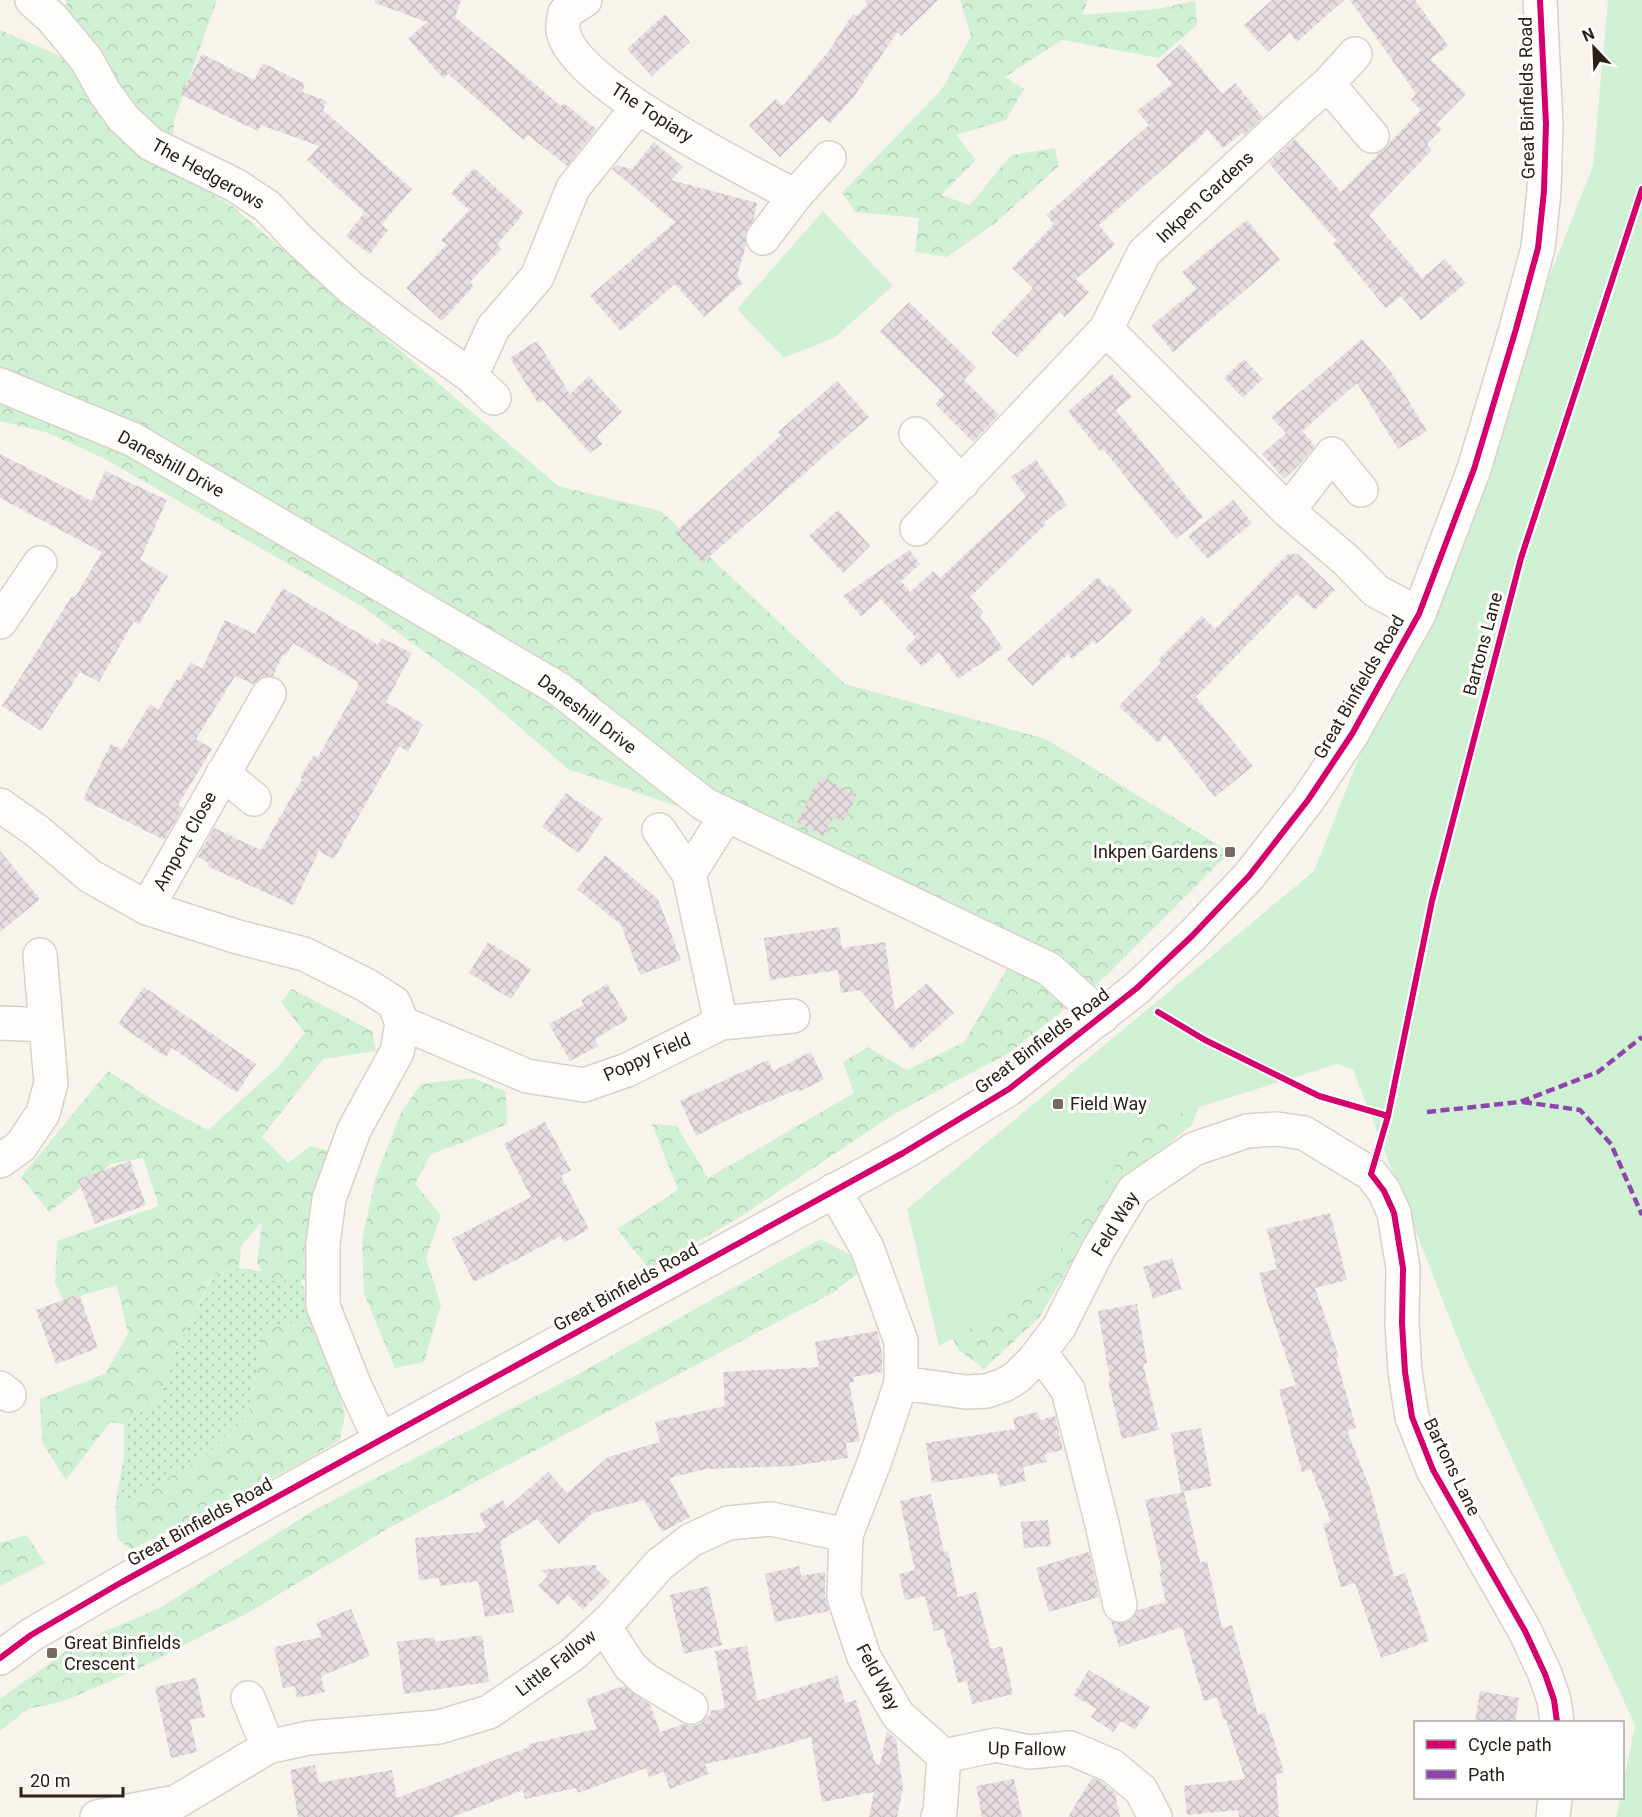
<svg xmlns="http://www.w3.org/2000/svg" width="1642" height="1817" viewBox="0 0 1642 1817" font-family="Roboto,sans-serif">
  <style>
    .grass { fill: url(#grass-dots) }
    .forest { fill: url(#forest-crowns) }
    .park { fill: #d0f0d3 }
    .building { fill: url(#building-cross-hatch) }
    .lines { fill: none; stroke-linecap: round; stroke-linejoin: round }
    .minor-casing { stroke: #d9d0c9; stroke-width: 36 }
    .tertiary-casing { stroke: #d9d0c9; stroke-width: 36 }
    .minor { stroke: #fefdfc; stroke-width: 33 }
    .tertiary { stroke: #fefdfc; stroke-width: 33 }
    .quiet { stroke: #8e44ad; stroke-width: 4.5; stroke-dasharray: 9 4.5; stroke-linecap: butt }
    .cycleway-casing { stroke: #fff; stroke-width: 10 }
    .cycleway { stroke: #d6006c; stroke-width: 6 }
    .poi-dot { fill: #746a63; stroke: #fff; stroke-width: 2 }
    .labels { text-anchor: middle; stroke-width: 6; stroke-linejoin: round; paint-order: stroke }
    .street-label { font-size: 18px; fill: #2c2118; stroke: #fff }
    .poi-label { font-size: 18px; fill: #2c2118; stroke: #fff; text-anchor: start }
  </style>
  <defs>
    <pattern id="grass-dots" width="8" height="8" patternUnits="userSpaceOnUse" patternTransform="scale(1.5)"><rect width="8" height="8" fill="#d0f0d3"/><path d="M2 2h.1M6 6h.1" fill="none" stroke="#b3ceb4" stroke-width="1.8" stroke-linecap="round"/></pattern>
    <pattern id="forest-crowns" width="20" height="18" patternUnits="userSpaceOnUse" patternTransform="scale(1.5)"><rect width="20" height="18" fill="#d0f0d3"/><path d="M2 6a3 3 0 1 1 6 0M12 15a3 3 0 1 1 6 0" fill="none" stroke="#b3ceb4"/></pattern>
    <pattern id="building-cross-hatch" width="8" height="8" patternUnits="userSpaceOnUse" patternTransform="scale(1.5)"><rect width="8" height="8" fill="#e5dde0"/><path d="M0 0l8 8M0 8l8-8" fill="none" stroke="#c5bdbf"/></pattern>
  </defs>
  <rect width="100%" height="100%" fill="#f9f3ed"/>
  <!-- grass -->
  <path class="grass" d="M239,1268L299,1277L316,1317L265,1330L248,1414L204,1458L115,1507L124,1457V1424L160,1398L172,1357L214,1275Z"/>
  <!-- forest -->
  <path class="forest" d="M66,0H217L174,121L172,170L232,206L558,486L661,511L845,684L1046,739L1230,852L1103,979L1009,1053L894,1114L740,1217L649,1269L617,1229L678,1190L652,1124L677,1126L708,1178L854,1093L843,1062L868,1047L907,1070L964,1042L1008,967L706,816L568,769L474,688L363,607L105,459L46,432L0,421V30L71,61Z
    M960,0H1088L1082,15L1157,9L1195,1L1197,25L1159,58L1062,40L1005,77L1024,89L1006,120L956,135L976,160L941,195L970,205L1011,155L1055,148L1059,166L994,224L947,257L915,252L919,218L855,212L842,193L942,89L971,36Z
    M292,989L372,1031L376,1051L323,1059L262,1137L288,1163L310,1146L329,1151L310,1280L266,1281L257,1262L262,1222L241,1246L239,1268L213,1275L172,1357L160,1398L124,1424L110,1422L66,1480L42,1442L40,1399L105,1374L128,1334L117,1285L64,1301L55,1283L57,1241L159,1206L143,1158L111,1164L49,1212L21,1177L108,1071L161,1105L208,1130L278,1067L305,1033L281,1002Z
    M473,1078L506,1092L507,1124L462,1143L431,1154L415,1184L441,1215L426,1258L441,1305L424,1362L395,1368L364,1294L362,1240L376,1176L401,1113L421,1084Z
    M1203,1097L1192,1124L1127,1179L1081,1247L1039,1318L984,1369L959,1350L948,1331L1121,1129Z
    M821,1239L850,1255L861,1271L834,1292L389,1528L251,1611L136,1670L64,1701L28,1709L0,1731V1699L79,1642L160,1608L314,1510L569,1379Z
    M316,1317L332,1362L345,1415L340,1440L299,1464L131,1550L118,1539L115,1507L204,1458L248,1414L265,1329Z
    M27,1535L45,1563L0,1586V1543Z"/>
  <!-- park -->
  <path class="park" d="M1608,0H1642V1817H1616L1620,1798H1622L1623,1785L1635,1725L1464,1355L1353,1070L1337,1064L1142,1125L1030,1295L939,1346L907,1209L1314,871L1593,166Z
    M823,211L893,286L834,338L784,358L737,309Z"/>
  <!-- building -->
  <path class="building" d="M375,0H461L455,17L561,106L564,103L596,129L567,166L528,135L524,140L448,74L443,78L408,39L427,22L375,3Z
    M865,0H938L901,36L897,32L853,98L830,123L822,116L780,157L749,125L776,99L783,106L828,52L853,14L856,16L868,4Z
    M1272,0H1344L1297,42L1290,33L1268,52L1244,25Z
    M1350,0H1415L1448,46L1430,59L1466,94L1436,124L1442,129L1427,144L1432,150L1369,215L1422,278L1445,259L1466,283L1421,320L1401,296L1386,308L1333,244L1337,241L1269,163L1295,139L1341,192L1379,153L1384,150L1390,142L1421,110L1411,100L1416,94Z
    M665,14L690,42L652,76L627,49Z
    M1181,44L1222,94L1235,83L1263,117L1244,135L1242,133L1223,148L1208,130L1099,225L1115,245L1076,279L1089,292L1065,317L1059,312L1017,357L991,333L1033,288L1012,268L1054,224L1046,215L1149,125L1137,111L1172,84L1156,65Z
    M202,54L254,80L263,63L305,84L302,92L327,101L323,110L412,189L381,225L388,230L370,254L346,236L364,213L370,217L307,160L319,146L261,125L258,131L181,95Z
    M654,142L683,167L671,180L757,203L753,221L745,235L746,245L737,276L743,283L704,317L675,284L621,331L590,296L675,222L612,169L616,165L632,169Z
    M474,168L524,213L497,245L501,249L470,282L474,286L442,321L406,288L446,245L441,240L469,210L451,193Z
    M1247,220L1280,260L1173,352L1151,326L1196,289L1182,272Z
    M909,302L976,367L964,380L999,415L973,442L935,404L944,394L880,332Z
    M1362,339L1391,372L1427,431L1398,449L1357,383L1302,431L1315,446L1299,465L1284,479L1262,454L1286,433L1271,417Z
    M537,341L570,394L589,376L622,412L597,436L602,444L590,453L543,400L538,403L510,358Z
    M1244,359L1263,379L1243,398L1224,378Z
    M1112,374L1132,397L1116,410L1203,517L1176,539L1103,449L1100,451L1068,411Z
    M837,381L869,417L702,563L675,532L781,435L778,432Z
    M0,454L92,501L105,471L167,500L140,560L168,576L139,624L134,621L99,682L80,672L41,731L2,706L72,596L75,597L102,552L0,498Z
    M1036,460L1067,505L1044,522L1046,524L970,597L983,612L980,616L1003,648L958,679L939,652L922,667L905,648L916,638L881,599L861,616L843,596L909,550L920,564L901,581L910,592L933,571L940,578L1026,497L1011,477Z
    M1233,500L1252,523L1208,559L1188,536Z
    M838,510L870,546L843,573L809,536Z
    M1288,554H1298L1335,590L1315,610L1297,594L1196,697L1253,766L1215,797L1165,735L1158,743L1119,706L1161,663L1158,660L1202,616L1215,629Z
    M1098,577L1107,587L1110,585L1133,611L1096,644L1093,641L1072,659L1068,654L1033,686L1007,659Z
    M283,588L378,645L382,638L412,653L386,702L423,724L408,752L399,746L334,859L319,851L293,905L207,866L209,863L198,857L214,828L261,850L302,779L300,777L314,755L318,757L359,685L357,684L358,682L293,643L286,656L283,654L273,676L260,678L253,684L235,676L196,739L212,749L178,805L183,808L164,840L83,799L111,744L122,750L150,704L158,710L177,679L179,681L191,662L202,669L225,620L255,634Z
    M821,776L857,795L843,822L834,817L823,836L797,822Z
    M566,793L603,819L579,853L542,827Z
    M0,851L40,899L0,932Z
    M605,855L658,899L681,960L640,975L621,925L577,889Z
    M839,927L842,948L885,942L895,1011L927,983L954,1013L912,1050L860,990L841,993L838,970L770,980L764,938Z
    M488,942L531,969L511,999L469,973Z
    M607,984L628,1019L595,1039L598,1046L570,1061L549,1024L584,1005L581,1000Z
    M144,987L256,1064L237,1093L172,1048L166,1057L118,1024Z
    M811,1052L824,1079L799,1092L798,1089L733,1117L696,1136L680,1101L768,1060L773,1071Z
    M545,1122L571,1170L561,1176L589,1229L564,1243L561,1236L474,1282L452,1239L531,1197L504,1144Z
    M130,1161L146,1205L95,1224L78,1179Z
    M1330,1213L1347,1280L1315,1288L1339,1357L1336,1358L1356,1428L1347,1431L1370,1488L1394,1577L1405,1573L1429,1641L1381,1658L1355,1583L1341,1587L1323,1524L1331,1522L1311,1469L1302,1472L1279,1390L1296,1385L1267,1302L1259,1273L1277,1269L1267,1229Z
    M1172,1258L1182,1289L1153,1298L1143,1267Z
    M79,1294L98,1348L56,1364L36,1310Z
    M1137,1304L1147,1363L1143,1364L1159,1430L1122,1439L1108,1381L1110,1380L1098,1311Z
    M877,1331L882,1353V1372L853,1377L854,1382H849L860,1441L846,1443L848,1458L792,1466L706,1469L669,1478L690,1517L662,1532L644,1500L593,1513L559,1544L537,1519L500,1541L514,1612L485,1617L478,1581L440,1586L439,1578L419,1580L415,1538L480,1532L486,1527L479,1514L503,1500L507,1508L548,1472L567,1493L608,1457L660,1442L655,1422L725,1406L723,1372L819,1367L815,1342Z
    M1038,1412L1040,1420L1055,1416L1063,1450L1045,1454L1047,1462L1023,1467L1026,1481L1000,1487L997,1473L932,1483L926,1443L1015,1429L1013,1418Z
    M1201,1428L1212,1486L1181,1492L1171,1433Z
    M1184,1492L1200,1562L1207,1561L1222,1628L1232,1625L1258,1715L1265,1713L1284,1772L1276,1775L1279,1817H1239L1238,1810L1187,1815L1184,1786L1245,1779L1226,1720H1224L1217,1697L1204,1701L1182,1627L1119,1647L1111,1621L1125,1623L1133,1618L1138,1610L1166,1602L1159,1571H1162L1145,1500Z
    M931,1494L944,1552L948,1551L958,1597L976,1592L991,1649L1002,1646L1013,1694L972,1704L967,1681L958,1683L950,1648H948L943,1629L934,1631L925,1596L905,1600L899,1574L915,1570L900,1501Z
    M1048,1520L1051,1546L1024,1548L1021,1522Z
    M1089,1552L1099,1597L1049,1612L1036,1568Z
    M592,1565H599L595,1568L610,1582L583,1610L568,1595L558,1605L538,1586L548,1576L541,1570Z
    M799,1566L801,1576L825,1572V1597L829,1611L775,1622L765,1574Z
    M708,1586L722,1645L684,1654L670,1595Z
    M351,1609L370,1656L321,1676L325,1692L297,1698L295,1686L283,1688L274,1647L322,1637L316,1623Z
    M482,1635L489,1682L404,1694L397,1642L434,1637L435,1642Z
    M747,1646L757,1701L837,1676L845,1703L856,1700L876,1765L880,1764L887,1731L896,1739L903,1788L897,1817H869L874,1792L822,1802L811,1737L757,1753L705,1764L709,1774L670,1789L664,1772L649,1777L646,1768L578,1793L576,1788L525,1799L523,1790L453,1817H298L290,1770L315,1765L319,1783L392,1770L397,1798L529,1747V1744L597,1729L586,1699L624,1686L650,1705L660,1732L684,1724L691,1726L700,1724L711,1714L710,1711L725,1708L715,1651Z
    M1089,1670L1150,1707L1135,1730L1121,1721L1113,1732L1091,1717L1097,1709L1073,1695Z
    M196,1678L205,1717L190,1720L197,1752L171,1758L155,1687Z
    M1480,1691L1519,1698L1515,1722H1475Z
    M1092,1778L1102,1782L1115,1793L1120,1817H1068Z
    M1014,1779L1022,1817H982L976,1786Z"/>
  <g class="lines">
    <defs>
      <path id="minor" d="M32,0L52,18L86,59L105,93L124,119L151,144L235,185L268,207L298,239L351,288L410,333L471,376L494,398
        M585,0L565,13C564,18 562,26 563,31C573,84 746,170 795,196
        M1328,84L1372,136
        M763,238L795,196L829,158
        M1106,329L1288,511L1346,560L1376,591L1419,614
        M471,376L493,328L537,277L573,188L638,107
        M0,385L132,439L559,689L704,804L1049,969L1102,1017
        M916,434L962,483
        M1288,511L1332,454L1361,490
        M917,529L1106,329L1144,253L1305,104L1328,84L1355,54
        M0,622L40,563
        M223,773L254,799
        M0,805L37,831L90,876L147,908L238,937L304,954L366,985L394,1003L402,1023L397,1052L354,1130L329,1199L323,1243V1306L354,1384L380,1440
        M659,830L689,874L721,1023
        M689,874L720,825
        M147,908L269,694
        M0,1023L45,1025
        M402,1023L527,1076L584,1085L627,1070L721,1023L793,1016
        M0,1161L21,1146L43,1113L51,1083L40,955
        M834,1190L867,1248L901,1341V1383L874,1463L846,1535L844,1597L864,1657L898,1715L944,1756L940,1812L938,1817
        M1040,1352L1068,1390L1102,1524L1120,1605
        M901,1383L966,1392L987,1391L1004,1385L1017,1377L1034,1360L1059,1327L1098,1250L1134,1190L1194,1149L1247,1131L1277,1129L1304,1133L1371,1174L1384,1191L1394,1213L1403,1268L1402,1323L1405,1372L1412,1417L1433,1470L1525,1631L1545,1674L1554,1700L1557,1722
        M0,1388L9,1395
        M604,1626L630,1666L644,1679L691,1707
        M248,1698L268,1747
        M944,1756L996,1745L1029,1752L1070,1748L1112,1766L1141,1790L1155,1817
        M97,1817L176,1802L268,1747L308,1738L439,1727L489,1712L572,1655L612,1618L659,1565L691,1540L728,1523L771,1519L846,1535
        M1553,1817L1555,1798"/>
      <path id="tertiary" d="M0,1658L31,1635L122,1582L903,1153L1009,1089L1137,988L1192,936L1249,876L1308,800L1352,734L1419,614L1474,469L1516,329L1538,248L1544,191L1546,124L1540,0"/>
    </defs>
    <!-- minor casing -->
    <use href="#minor" class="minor-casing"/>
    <!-- tertiary casing -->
    <use href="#tertiary" class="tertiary-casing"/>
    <!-- minor -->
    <use href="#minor" class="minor"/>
    <!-- tertiary -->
    <use href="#tertiary" class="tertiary"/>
    <!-- quiet -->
    <path class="quiet" d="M1523,1102L1580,1110L1611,1144L1642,1215
      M1427,1112L1520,1102L1598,1072L1642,1037"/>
    <defs>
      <path id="cycleway" d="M1158,1012L1205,1040L1319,1096L1388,1116
        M0,1658L31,1635L122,1582L903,1153L1009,1089L1137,988L1192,936L1249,876L1308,800L1352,734L1419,614L1474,469L1516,329L1538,248L1544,191L1546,124L1540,0
        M1557,1722L1554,1700L1545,1674L1525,1631L1433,1470L1412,1417L1405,1372L1402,1323L1403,1268L1394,1213L1384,1191L1371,1174L1388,1116L1432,901L1521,558L1642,189"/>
    </defs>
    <!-- cycleway casing -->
    <use href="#cycleway" class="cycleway-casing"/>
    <!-- cycleway -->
    <use href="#cycleway" class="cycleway"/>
  </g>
  <!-- markers -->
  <g class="poi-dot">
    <rect x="1224" y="846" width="12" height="12" rx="3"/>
    <rect x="1052" y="1098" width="12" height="12" rx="3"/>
    <rect x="46" y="1647" width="12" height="12" rx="3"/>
  </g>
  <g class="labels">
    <!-- street labels -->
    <g class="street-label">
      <text transform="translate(1527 98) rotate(-91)" y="6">Great Binfields Road</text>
      <text transform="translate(652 113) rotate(33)" y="6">The Topiary</text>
      <text transform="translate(208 174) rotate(29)" y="6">The Hedgerows</text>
      <text transform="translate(1205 197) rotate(-43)" y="6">Inkpen Gardens</text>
      <text transform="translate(171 464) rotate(29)" y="6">Daneshill Drive</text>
      <text transform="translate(1483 644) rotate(-75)" y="6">Bartons Lane</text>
      <text transform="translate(1359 687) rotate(-60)" y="6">Great Binfields Road</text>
      <text transform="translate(587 714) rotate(37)" y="6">Daneshill Drive</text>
      <text transform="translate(185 841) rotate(-61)" y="6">Amport Close</text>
      <text transform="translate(1042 1041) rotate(-37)" y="6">Great Binfields Road</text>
      <text transform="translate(647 1057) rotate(-24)" y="6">Poppy Field</text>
      <text transform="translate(1115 1224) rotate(-58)" y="6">Feld Way</text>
      <text transform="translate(626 1287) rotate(-29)" y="6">Great Binfields Road</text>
      <text transform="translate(1452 1467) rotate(64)" y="6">Bartons Lane</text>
      <text transform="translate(200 1522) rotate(-29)" y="6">Great Binfields Road</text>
      <text transform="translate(556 1663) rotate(-38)" y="6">Little Fallow</text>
      <text transform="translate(878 1677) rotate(62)" y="6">Feld Way</text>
      <text transform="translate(1027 1749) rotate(1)" y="6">Up Fallow</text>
    </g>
    <!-- poi labels -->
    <g class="poi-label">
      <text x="1218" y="858" text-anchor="end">Inkpen Gardens</text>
      <text x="1070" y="1110">Field Way</text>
      <text x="64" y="1649">Great Binfields<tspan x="64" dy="21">Crescent</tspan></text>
    </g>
  </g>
  <!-- legend -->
  <rect x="1414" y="1721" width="210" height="78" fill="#ffffff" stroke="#aba6a3" stroke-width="1.5"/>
  <rect x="1426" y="1740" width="30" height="9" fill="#d6006c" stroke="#aba6a3" stroke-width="1.5"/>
  <text x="1468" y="1751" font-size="18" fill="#2c2118">Cycle path</text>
  <rect x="1426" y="1770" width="30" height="9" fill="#8e44ad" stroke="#aba6a3" stroke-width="1.5"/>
  <text x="1468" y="1781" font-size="18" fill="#2c2118">Path</text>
  <!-- north arrow -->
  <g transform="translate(1594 48) rotate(337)" stroke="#ffffff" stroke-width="4.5" paint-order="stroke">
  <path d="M0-4.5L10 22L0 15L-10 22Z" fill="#2c2118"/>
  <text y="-9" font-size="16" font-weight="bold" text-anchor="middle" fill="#2c2118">N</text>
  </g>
  <!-- scale -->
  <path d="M21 1787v9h102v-9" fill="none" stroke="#2c2118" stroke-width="3"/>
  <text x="30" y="1787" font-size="18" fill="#2c2118" stroke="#ffffff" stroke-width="4.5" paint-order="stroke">20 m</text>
</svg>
